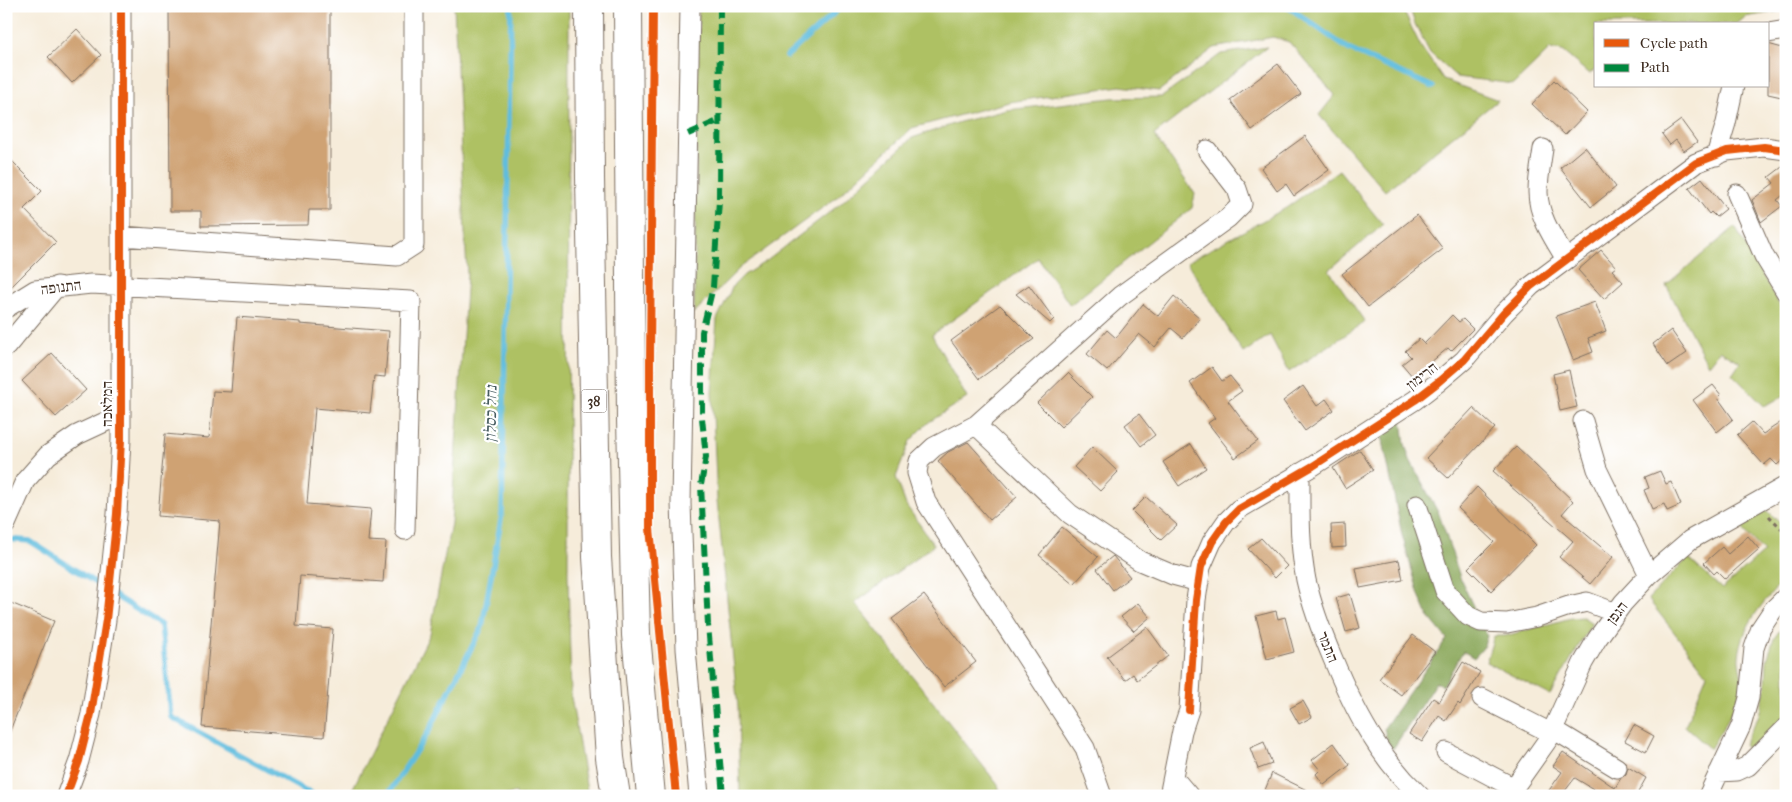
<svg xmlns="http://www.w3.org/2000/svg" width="1792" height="802" viewBox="0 0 1792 802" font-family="'IM FELL French Canon','Frank Ruhl Libre',serif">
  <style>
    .green { fill: #aec164; stroke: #747641 }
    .forest { fill: #8aa75a; stroke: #62683c }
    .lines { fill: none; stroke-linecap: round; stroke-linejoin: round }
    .stream { stroke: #60bdde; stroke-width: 5.5 }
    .building { fill: #cfa273 }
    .minor-casing { stroke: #7c6e60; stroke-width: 21 }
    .highway-casing { stroke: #7c6e60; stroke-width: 30 }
    .path { stroke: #7c6e60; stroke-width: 3; stroke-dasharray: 4 4; stroke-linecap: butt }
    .minor { stroke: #fff; stroke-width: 19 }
    .highway { stroke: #fff; stroke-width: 28 }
    .quiet { stroke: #00873e; stroke-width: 6; stroke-dasharray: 12 6; stroke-linecap: butt }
    .cycleway-casing { stroke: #fff; stroke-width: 11 }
    .cycleway { stroke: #e8590c; stroke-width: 8 }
    .labels { text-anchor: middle; stroke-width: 4.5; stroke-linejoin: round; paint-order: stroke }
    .shield { fill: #fff; stroke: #766a62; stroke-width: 1 }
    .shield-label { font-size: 14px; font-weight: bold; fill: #3b2a1e }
    .street-label { font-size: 15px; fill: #3b2a1e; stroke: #fff }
    .water-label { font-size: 16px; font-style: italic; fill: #485d61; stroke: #fff }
  </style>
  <rect width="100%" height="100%" fill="#fff"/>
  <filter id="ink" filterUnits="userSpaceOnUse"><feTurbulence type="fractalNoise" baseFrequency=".02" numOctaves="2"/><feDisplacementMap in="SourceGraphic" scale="10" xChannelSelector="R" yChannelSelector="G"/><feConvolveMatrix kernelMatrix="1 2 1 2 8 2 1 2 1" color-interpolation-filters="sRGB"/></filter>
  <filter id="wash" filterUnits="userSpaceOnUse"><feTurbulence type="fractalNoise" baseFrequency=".0096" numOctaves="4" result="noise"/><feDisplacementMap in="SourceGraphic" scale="20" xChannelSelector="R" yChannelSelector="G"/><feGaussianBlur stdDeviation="1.12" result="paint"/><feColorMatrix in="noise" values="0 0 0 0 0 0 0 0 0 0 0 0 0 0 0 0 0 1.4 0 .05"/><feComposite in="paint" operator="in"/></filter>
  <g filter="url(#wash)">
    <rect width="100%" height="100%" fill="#f6ecda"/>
    <!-- green -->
    <path class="green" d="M454,6H569L568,574L571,697L588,796H517L516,792L504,796H349L430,634L451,523L467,274Z
      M699,6H1401L1421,47L1444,80L1498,100L1385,191L1319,115L1335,95L1289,42L1273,37L1214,48L1159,91L1120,86L1009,102L912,128L836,198L741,267L694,313Z
      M1409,6H1786V10L1745,17L1737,24H1596V69L1589,74L1562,51L1550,49L1514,84L1457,77L1430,53L1415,24Z
      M1267,47L1154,135L1195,194L1192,208L1070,305L1038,258L932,335L967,398L929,422L910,441L896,477L906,505L934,545L855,603L998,785L1001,796H740L738,708L717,500L712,392L717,319L733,286L744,275L768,260L840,204L912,138L960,122L1007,110L1112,98L1162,97L1221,54Z
      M1339,170L1383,225L1329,270L1365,322L1289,372L1270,335L1243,353L1187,262L1286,208Z
      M1735,227L1780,306L1786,313V395L1764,406L1732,374L1740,362L1720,350L1708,365L1666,285Z
      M1767,510L1786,529V579C1764,600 1742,625 1739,657C1738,665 1743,675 1742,683C1738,707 1722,728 1710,749L1685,726L1707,674L1648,599L1688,558L1722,589L1764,552L1740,526Z
      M1583,617L1592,623L1550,695L1486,662L1494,636H1505L1571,618Z
      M1786,622V721L1752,755L1744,744L1759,715L1766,685L1767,660L1774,638Z"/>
    <!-- forest -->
    <path class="forest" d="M1402,420L1405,444L1410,460L1439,514L1461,580L1487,636L1483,648L1474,658L1463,651L1443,686L1436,682L1393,749L1388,744L1384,728L1447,639L1428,616L1419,595L1402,535L1381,431Z"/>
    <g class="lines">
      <!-- stream -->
      <path class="stream" d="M1287,6L1348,49L1433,87
        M787,56L842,6
        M6,539L30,541L105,589
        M112,594L161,625L171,717L315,796
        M387,796L429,731L482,627L502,514L511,6"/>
    </g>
    <g id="blocks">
      <!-- building -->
      <path class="building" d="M169,6H330V210H309L308,225L201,226V211H170Z
        M77,29L101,55L72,83L48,57Z
        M1768,44L1786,49V98L1768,94Z
        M1278,64L1301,94L1252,130L1230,100Z
        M1554,80L1587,112L1565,135L1532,104Z
        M1681,120L1697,142L1684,151L1676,140L1670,145L1662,134Z
        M1305,136L1329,170L1294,196L1286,184L1277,191L1261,168Z
        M1585,147L1616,187L1591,207L1560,168Z
        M6,155L42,191L24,209L56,242L6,292Z
        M1786,164V199L1783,195L1777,200L1782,206L1761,222L1752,200L1774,183L1769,177Z
        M1702,178L1726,209L1716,217L1711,212L1709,214L1689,188Z
        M1417,215L1443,249L1368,307L1342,274Z
        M1601,250L1616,267L1612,270L1623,282L1604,299L1578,270Z
        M1029,285L1054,319L1050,323L1016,294Z
        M1174,296L1200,318L1183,338L1171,328L1155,347L1139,334L1107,371L1087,354L1107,330L1116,338L1143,304L1158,316Z
        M1595,302L1606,331L1588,338L1593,352L1573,360L1556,316Z
        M1000,305L1034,339L979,379L951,341Z
        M1452,315L1459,322L1463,319L1473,329L1451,351L1448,348L1413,377L1402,364L1411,357L1405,351L1419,339L1424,344Z
        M237,317L300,322V324L389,331L385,377L374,376L370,413L315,408L307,504L371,509L368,541L386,542L383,582L300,576L296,626L333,629L324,737L202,727L220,521L158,516L165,434L209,438L213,391L231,392Z
        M1671,330L1687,353L1668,366L1653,344Z
        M52,353L86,390L56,417L22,381Z
        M1212,367L1222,381L1230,376L1242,391L1228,401L1258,441L1235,458L1208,423L1215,418L1190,383Z
        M1569,370L1577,407L1560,411L1553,374Z
        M1068,373L1092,397L1061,427L1037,403Z
        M1713,385L1721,395L1718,398L1733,419L1717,432L1693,400Z
        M1303,386L1317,406L1326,399L1334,410L1305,431L1283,401Z
        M1473,408L1495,428L1448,478L1426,458Z
        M1139,414L1155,435L1141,446L1125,425Z
        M1786,419V457L1777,465L1771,459L1764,465L1737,435L1752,422L1763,434Z
        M968,442L1017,497L990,520L938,461L948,452Z
        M1191,444L1206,468L1179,486L1163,462Z
        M1092,447L1118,472L1100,491L1074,467Z
        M1516,447L1573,501L1562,514L1613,557L1590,584L1559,557L1573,541L1493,471Z
        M1360,450L1373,470L1345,488L1333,468Z
        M1660,471L1666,484L1671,482L1681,505L1667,511L1664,504L1652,509L1644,490L1649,488L1645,477Z
        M1477,487L1536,545L1491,591L1468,568L1494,542L1458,508Z
        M1146,497L1177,525L1161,540L1132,511Z
        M1345,524L1346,547L1332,548L1331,525Z
        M1062,527L1098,557L1074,584L1039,555Z
        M1748,536L1759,549L1725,579L1717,571L1714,574L1704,563L1722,547L1728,554Z
        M1261,538L1287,566L1275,578L1248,549Z
        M1113,556L1130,577L1113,590L1097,569Z
        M1399,560L1403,580L1360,588L1356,568Z
        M1350,594L1360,628L1346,632L1336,598Z
        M924,595L976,662L944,687L892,619Z
        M6,601L54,621L7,738H6Z
        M1138,603L1150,617L1134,631L1121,617Z
        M1276,611L1278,619L1285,617L1294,652L1267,659L1256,616Z
        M1147,627L1168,656L1137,680L1133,674L1125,680L1107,657Z
        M1413,635L1435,652L1401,695L1379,679Z
        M1463,662L1480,672L1460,705L1458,703L1446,721L1439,716L1422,742L1409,734L1433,698L1439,702Z
        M1303,701L1312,717L1299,724L1290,708Z
        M1634,725L1654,736L1646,752L1625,741Z
        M1264,742L1272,764L1258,769L1250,748Z
        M1334,743L1350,765L1324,785L1316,774L1320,770L1312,760Z
        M1563,752L1615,788L1621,778L1626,774L1628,767L1646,778L1636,796H1605L1575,778L1561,796H1545L1562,772L1553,766Z
        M1272,773L1319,796H1277L1265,790Z"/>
    </g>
  </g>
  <g filter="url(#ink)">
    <use href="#blocks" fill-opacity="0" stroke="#7c6e60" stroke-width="1"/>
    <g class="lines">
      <defs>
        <path id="minor" d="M690,6L681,503L686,649L699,796
          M1768,33L1786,30
          M1543,149C1541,163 1538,178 1538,192C1538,216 1554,239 1566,259
          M1716,156L1726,123L1734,86
          M1737,194L1764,256L1786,292
          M121,236L397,256L414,245V6
          M6,308L35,290L91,284L411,301L405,530
          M6,347L57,286
          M1583,421L1597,469L1649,575
          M976,425L1070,514L1140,561L1173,575L1199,582
          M1300,473C1300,509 1299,545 1306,580C1312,607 1322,633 1333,659C1355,712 1378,756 1420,796
          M1417,505L1445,591L1468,616L1481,622L1507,623L1537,617L1569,606L1587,602L1616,613
          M6,524L25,481L48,455L77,435L120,415
          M1482,698L1551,733
          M1553,729L1617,768
          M1446,752L1514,788
          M1719,772L1737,771L1748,766L1786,728
          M1172,781L1178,783L1189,796
          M66,796L79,761L91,714L106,620L117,514L121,440V6
          M1102,796L1085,748L926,502L917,473L919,461L934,447L976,425L1120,296L1228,218L1242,204L1237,189L1207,150
          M1169,796L1182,731L1189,710L1196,600L1201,567L1212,542L1226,522L1239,509L1313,466L1415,400L1437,383L1464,360L1504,313L1531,286L1696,163L1727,151L1764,147L1786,150
          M1508,796L1549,738L1583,663L1597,639L1623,603L1649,575L1690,540L1786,486
          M1708,796L1741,726L1749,698L1754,648L1761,628L1773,610L1786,597"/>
        <path id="highway" d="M589,6L590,178L597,557L610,758L616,796
          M628,6L631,419L636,635L651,796"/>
      </defs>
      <!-- minor casing -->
      <use href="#minor" class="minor-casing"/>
      <!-- highway casing -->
      <use href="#highway" class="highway-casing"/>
      <!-- path -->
      <path class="path" d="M1769,516L1786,533"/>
      <!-- minor -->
      <use href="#minor" class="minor"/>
      <!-- highway -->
      <use href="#highway" class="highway"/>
      <!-- quiet -->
      <path class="quiet" d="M720,6L719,201L713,287L702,332V418L706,457L701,485L708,625L723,796
        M688,134L720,120"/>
      <defs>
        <path id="cycleway" d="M653,6L650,363V528L676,796
          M1189,710L1196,600L1201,567L1212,542L1226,522L1239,509L1313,466L1415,400L1437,383L1464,360L1504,313L1531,286L1696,163L1727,151L1764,147L1786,150
          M66,796L79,761L91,714L106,620L117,514L121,440V6"/>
      </defs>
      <!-- cycleway casing -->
      <use href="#cycleway" class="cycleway-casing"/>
      <!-- cycleway -->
      <use href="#cycleway" class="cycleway"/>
    </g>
  </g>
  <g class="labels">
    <!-- shield labels -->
    <rect class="shield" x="581.5" y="389.5" width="25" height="23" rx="4"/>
    <g class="shield-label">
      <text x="594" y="406">38</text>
    </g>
    <!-- street labels -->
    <g class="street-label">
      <text transform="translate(61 287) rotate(-7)" y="5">התנופה</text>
      <text transform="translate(1422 376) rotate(-38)" y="5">הרימון</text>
      <text transform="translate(107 404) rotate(-90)" y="5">המלאכה</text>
      <text transform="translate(1617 613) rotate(-53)" y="5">הגפן</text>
      <text transform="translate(1328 647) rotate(68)" y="5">התמר</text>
    </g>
    <!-- water labels -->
    <g class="water-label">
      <text transform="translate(490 414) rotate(-89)" y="6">נחל כסלון</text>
    </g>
  </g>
  <!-- margin -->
  <rect width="1792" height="802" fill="none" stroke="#fff" stroke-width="25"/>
  <!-- legend -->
  <rect x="1594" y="22" width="175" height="65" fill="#ffffff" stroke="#b1aaa5"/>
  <rect x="1604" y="39" width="25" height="8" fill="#e8590c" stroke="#b1aaa5"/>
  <text x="1640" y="48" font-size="15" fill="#3b2a1e">Cycle path</text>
  <rect x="1604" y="64" width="25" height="8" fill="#00873e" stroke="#b1aaa5"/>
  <text x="1640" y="72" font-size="15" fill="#3b2a1e">Path</text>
</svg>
